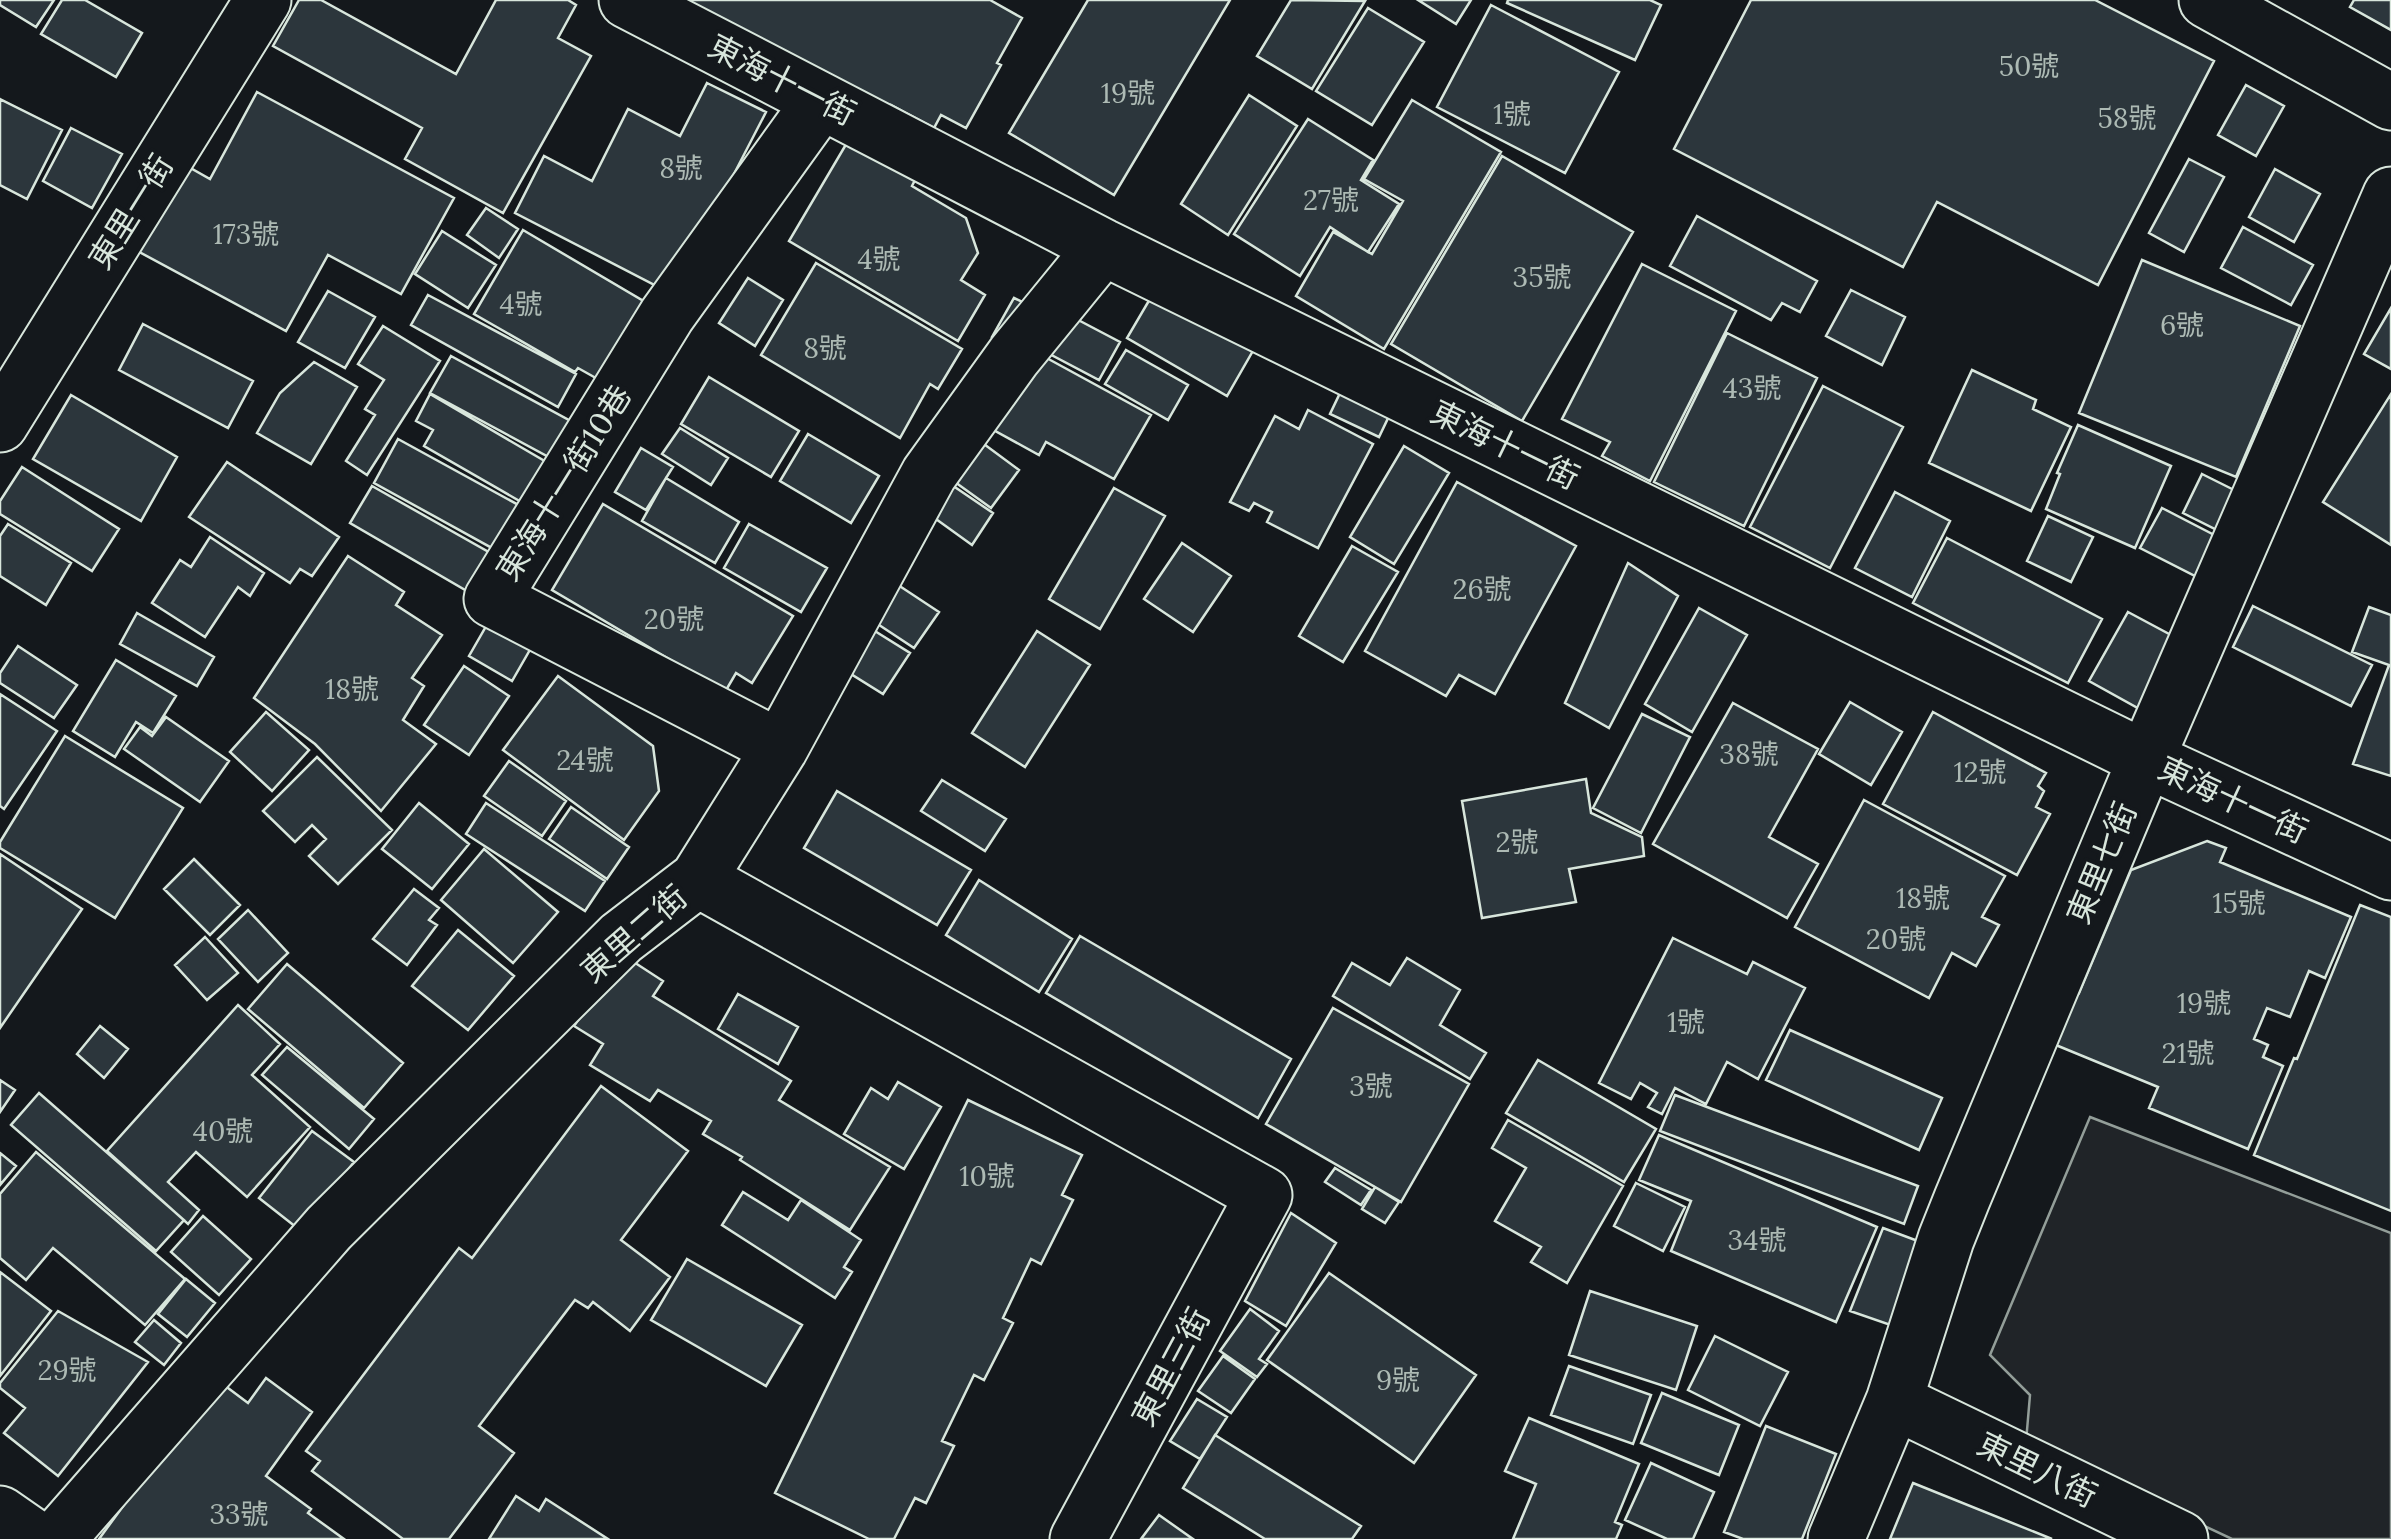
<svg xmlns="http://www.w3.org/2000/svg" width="2391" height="1539" viewBox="0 0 2391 1539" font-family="Lora,'Noto Sans TC',serif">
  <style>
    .green { fill: #202428; stroke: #939e99; stroke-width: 2.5 }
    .building { fill: #2c363c; stroke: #d8e6dc; stroke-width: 2.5 }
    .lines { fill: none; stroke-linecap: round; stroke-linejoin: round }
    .minor-casing { stroke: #d8e6dc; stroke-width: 59 }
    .minor { stroke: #14181c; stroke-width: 55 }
    .labels { text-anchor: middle; stroke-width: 8; stroke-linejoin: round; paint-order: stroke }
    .number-label { font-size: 28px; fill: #adbab4 }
    .street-label { font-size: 32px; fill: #d8e6dc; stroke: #14181c }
  </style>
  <rect width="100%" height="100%" fill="#14181c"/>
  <!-- green -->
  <path class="green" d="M2090,1117L2391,1233V1539H2232L2026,1442L2030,1395L1990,1355Z"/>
  <!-- building -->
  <path class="building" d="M0,0H54L36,27L0,5Z
    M62,0H85L142,33L116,77L41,34Z
    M299,0H321L456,74L496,0H568L576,5L558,38L591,56L503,213L405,159L422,128L273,46Z
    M657,0H990L1022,18L997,63L1001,65L966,128L941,115L934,128L891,105L882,122Z
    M1088,0H1230L1114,195L1009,133Z
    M1291,0L1365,1L1312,89L1257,56Z
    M1418,0H1471L1456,24Z
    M1508,0H1650L1661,5L1635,60L1507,3Z
    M1751,0H2095L2214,61L2098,285L1937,202L1903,267L1674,149Z
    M2354,0H2391V30L2350,7Z
    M1491,5L1619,72L1565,173L1437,107Z
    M1368,8L1424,42L1372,125L1316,91Z
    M707,83L766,112L672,294L515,213L544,156L592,181L628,109L680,136Z
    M2246,85L2284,106L2256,156L2218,135Z
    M257,92L454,198L401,294L328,255L286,331L130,247L178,161L210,179Z
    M1249,95L1297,126L1228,235L1181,204Z
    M0,99L62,130L27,199L0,185Z
    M1412,100L1501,152L1384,349L1296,296L1333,232L1372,254L1403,201L1364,179Z
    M1308,119L1373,160L1361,180L1399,204L1368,252L1330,227L1300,276L1234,234Z
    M71,128L122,154L92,208L43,181Z
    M848,141L915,180L912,186L966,218L978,253L961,280L985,295L958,341L789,241Z
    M1502,156L1633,232L1522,421L1391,344Z
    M2189,159L2224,177L2184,252L2149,233Z
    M2275,169L2320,194L2294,242L2249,217Z
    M486,208L518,229L499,258L467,235Z
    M1697,216L1817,281L1800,312L1782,303L1771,320L1670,266Z
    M2243,227L2313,265L2291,305L2221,268Z
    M523,230L657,309L612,387L578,368L575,372L474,314Z
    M442,231L496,265L468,308L415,274Z
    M2142,260L2300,326L2236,477L2079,413Z
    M816,263L962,349L938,389L930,384L900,438L761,355Z
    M1642,264L1736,311L1650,481L1602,456L1610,442L1562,419Z
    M748,278L783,300L755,346L719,323Z
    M1851,290L1905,317L1882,365L1826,336Z
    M328,291L375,317L345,368L298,342Z
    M1154,292L1254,349L1227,396L1127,338Z
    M428,295L576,374L558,407L411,325Z
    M1014,298L1035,308L1013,349L992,337Z
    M2391,308V369L2364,354Z
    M1063,312L1120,342L1099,380L1042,350Z
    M143,324L253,381L228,428L119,370Z
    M383,326L440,361L367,475L346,461L375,415L365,409L384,380L358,364Z
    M1727,333L1817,378L1744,526L1654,482Z
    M1032,350L1151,415L1114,479L1046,442L1039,455L988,427Z
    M1126,350L1188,385L1168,420L1105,384Z
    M451,356L578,425L558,462L430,393Z
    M314,362L357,387L311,464L257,433L280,393Z
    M1972,370L2036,400L2033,409L2071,427L2031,511L1929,463Z
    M709,377L799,431L771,477L681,424Z
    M1823,386L1903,427L1830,568L1750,527Z
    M1341,391L1390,414L1379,437L1330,414Z
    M430,394L560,470L537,511L424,446L433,430L416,421Z
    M2391,394V545L2323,502Z
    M71,395L177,457L141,521L33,459Z
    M1308,410L1373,444L1318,548L1267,522L1272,512L1254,503L1249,511L1230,502L1275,416L1299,429Z
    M2078,425L2171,466L2135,548L2046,509L2060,474L2057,473Z
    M680,428L728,458L711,485L662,454Z
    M969,433L1019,470L991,508L941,472Z
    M808,434L879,476L851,523L780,481Z
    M398,439L535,514L510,558L374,483Z
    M1404,446L1449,473L1394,564L1350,537Z
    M641,448L673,467L646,510L615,492Z
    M227,462L339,537L312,576L300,569L290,583L189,517Z
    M22,467L119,529L92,571L0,514V501Z
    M2202,474L2240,493L2219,531L2183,513Z
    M666,478L739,522L715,563L642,521Z
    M943,479L993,513L972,545L922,509Z
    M1457,482L1576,546L1495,694L1459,675L1446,696L1365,651Z
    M372,486L501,559L479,598L350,523Z
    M1114,488L1165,516L1100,629L1049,599Z
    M1895,492L1950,521L1912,597L1855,568Z
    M603,504L793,616L752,683L736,673L725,692L552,590Z
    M2162,508L2220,538L2199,578L2140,548Z
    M2048,516L2093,537L2071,582L2027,561Z
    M8,524L71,563L46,605L0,576V536Z
    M749,524L827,568L801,612L724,568Z
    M210,537L264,573L250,596L238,587L205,637L152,603L180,560L191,567Z
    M1947,538L2102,619L2068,683L1913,603Z
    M1182,543L1231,576L1193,632L1144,599Z
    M1352,546L1398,572L1343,662L1299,636Z
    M348,556L404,592L396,605L442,635L412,678L424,686L403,720L436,744L381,811L315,744L254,698Z
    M1628,563L1678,596L1609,728L1565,703Z
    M892,581L939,612L914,648L867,617Z
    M2253,606L2372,665L2351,706L2233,647Z
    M2369,607L2391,615V776L2353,764L2389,665L2352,652Z
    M1699,608L1747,635L1692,732L1645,704Z
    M2128,612L2184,642L2145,712L2089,681Z
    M137,613L214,657L197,686L120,644Z
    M492,616L535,641L512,681L469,656Z
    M870,628L910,653L883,694L843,669Z
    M1037,631L1090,665L1025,767L972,733Z
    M18,646L77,685L54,718L0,683V673Z
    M116,660L176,696L153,733L136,722L115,757L73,731Z
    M464,666L509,696L469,755L424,725Z
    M558,676L653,746L659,791L624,840L503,750Z
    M0,694L57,731L4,809L0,806Z
    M1850,702L1902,732L1871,785L1819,754Z
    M1733,703L1818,749L1769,837L1818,864L1787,918L1653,844Z
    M266,712L309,750L272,791L230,752Z
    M1933,712L2046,773L2038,786L2044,791L2036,807L2050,814L2017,875L1883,804Z
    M1642,714L1690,737L1641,833L1593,808Z
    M166,717L229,761L200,802L124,749L140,727L152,736Z
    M65,736L183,808L115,918L0,848V842Z
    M317,757L392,830L338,884L309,856L326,839L312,825L295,842L263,811Z
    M509,761L566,801L542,836L484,796Z
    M1586,779L1591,813L1642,837L1644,856L1569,869L1576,902L1482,918L1462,801Z
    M942,780L1006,819L985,851L921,811Z
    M837,791L971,870L937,925L804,848Z
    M1864,800L2005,876L1982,917L1999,925L1976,966L1952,953L1929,998L1795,927Z
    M419,803L469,844L432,889L382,849Z
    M486,803L605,881L585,911L466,834Z
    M571,807L629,847L607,879L549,839Z
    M2207,841L2226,848L2220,862L2351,917L2325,978L2309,971L2290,1017L2267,1008L2254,1039L2268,1045L2263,1057L2283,1066L2248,1149L2149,1108L2158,1087L2046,1041L2067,988L2079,993L2131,870Z
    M484,849L558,912L513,963L441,900Z
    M0,854L82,909L0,1028Z
    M194,859L240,905L210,935L164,889Z
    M979,880L1072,939L1039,992L946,935Z
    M414,889L439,908L429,920L437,925L407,965L373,939Z
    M2360,905L2391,917V1211L2254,1155L2294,1058L2297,1059Z
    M248,910L288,953L258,982L218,939Z
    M458,930L514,976L468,1030L412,986Z
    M1080,936L1291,1059L1258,1118L1046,993Z
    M205,937L238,973L207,1000L175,965Z
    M1673,938L1747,974L1753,962L1805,988L1758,1079L1727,1062L1706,1104L1675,1088L1662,1114L1648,1107L1657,1093L1640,1083L1631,1099L1599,1083Z
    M623,955L663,981L653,996L791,1081L779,1100L890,1167L850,1230L740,1160L742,1157L703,1134L711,1121L658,1090L650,1101L590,1065L603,1044L574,1026Z
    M1407,958L1460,990L1440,1025L1486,1053L1470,1079L1333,996L1352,963L1390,985Z
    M287,964L403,1063L364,1108L248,1009Z
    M738,994L798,1027L778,1064L718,1029Z
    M238,1005L280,1044L252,1075L310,1127L247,1197L196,1152L168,1182L199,1210L188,1224L107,1151Z
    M1333,1008L1469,1084L1401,1202L1266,1124Z
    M100,1026L128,1049L104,1078L77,1054Z
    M1790,1030L1942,1098L1919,1150L1766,1080Z
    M287,1047L374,1119L349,1149L262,1075Z
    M1538,1060L1656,1129L1624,1182L1506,1113Z
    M0,1080L15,1090L0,1112Z
    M898,1082L941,1107L904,1169L844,1134L871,1088L888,1099Z
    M601,1086L688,1151L621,1240L670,1277L630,1331L593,1302L588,1308L575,1300L479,1426L514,1453L449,1539H403L312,1471L320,1461L306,1451L459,1248L472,1258Z
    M39,1093L184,1220L156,1251L11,1125Z
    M1675,1095L1918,1186L1904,1224L1660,1131Z
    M968,1100L1082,1155L1062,1195L1073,1200L1041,1264L1031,1259L1003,1318L1013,1323L984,1380L974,1375L942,1441L954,1446L926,1503L915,1498L894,1539H869L775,1493Z
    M1508,1120L1623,1186L1567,1283L1531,1262L1541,1247L1495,1221L1526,1168L1492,1148Z
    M312,1131L354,1162L301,1231L259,1198Z
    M1659,1135L1877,1227L1836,1322L1671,1251L1691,1201L1639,1180Z
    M36,1152L185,1279L145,1325L53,1248L26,1280L0,1258V1194Z
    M0,1153L16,1166L0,1185Z
    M1335,1168L1371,1190L1361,1205L1325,1182Z
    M1636,1183L1685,1207L1663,1251L1614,1226Z
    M1375,1187L1399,1202L1385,1223L1362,1209Z
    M743,1192L788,1220L801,1200L861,1240L844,1267L852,1272L835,1298L722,1225Z
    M1291,1213L1336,1243L1286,1326L1245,1301Z
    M203,1216L251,1259L219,1295L171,1252Z
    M1883,1228L1934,1247L1902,1329L1850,1311Z
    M687,1259L802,1325L766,1386L651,1320Z
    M0,1272L51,1311L0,1376Z
    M1329,1273L1476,1375L1414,1463L1267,1360Z
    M186,1279L215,1303L187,1337L158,1314Z
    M1590,1291L1697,1326L1676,1390L1569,1355Z
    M1250,1309L1279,1331L1259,1359L1267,1364L1257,1377L1220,1351Z
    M58,1311L148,1362L58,1476L4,1433L25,1408L0,1388V1383Z
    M154,1320L181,1343L164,1365L135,1342Z
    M1715,1336L1788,1372L1760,1426L1688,1390Z
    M1223,1356L1255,1379L1231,1413L1198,1391Z
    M1569,1366L1651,1395L1633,1444L1551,1415Z
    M266,1378L312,1412L266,1476L311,1509L308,1513L344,1539H99L216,1379L248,1403Z
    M1662,1393L1739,1425L1719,1475L1641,1443Z
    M1197,1399L1227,1417L1200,1459L1170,1441Z
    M1529,1418L1639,1464L1615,1522L1622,1525L1616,1539H1513L1536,1484L1505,1471Z
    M1766,1426L1836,1454L1802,1539H1743L1724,1532Z
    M1215,1435L1361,1526L1352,1539H1265L1183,1488Z
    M1651,1463L1714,1492L1693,1539H1667L1625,1520Z
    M1913,1483L2052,1539H1890Z
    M516,1496L539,1511L546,1499L608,1539H489Z
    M1159,1515L1193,1539H1141Z"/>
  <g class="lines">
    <defs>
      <path id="minor" d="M627,0L1103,247L2146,759L2391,872
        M2207,0L2391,102
        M0,424L263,0
        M780,748L492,599L667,315L821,101
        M698,879L1264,1195L1078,1539
        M1894,1401L2180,1539
        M0,1514L36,1539
        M57,1539L329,1228L621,938L698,879L780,748L929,474L1014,356L1103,247
        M1836,1539L1894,1401L1946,1239L1962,1199L2146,759L2391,195"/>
    </defs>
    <!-- minor casing -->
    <use href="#minor" class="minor-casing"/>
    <!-- minor -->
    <use href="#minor" class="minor"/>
  </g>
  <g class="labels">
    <!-- number labels -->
    <g class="number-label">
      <text x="2029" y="76">50號</text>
      <text x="1128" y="103">19號</text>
      <text x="1512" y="124">1號</text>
      <text x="2127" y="128">58號</text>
      <text x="681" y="178">8號</text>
      <text x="1331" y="210">27號</text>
      <text x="246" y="244">173號</text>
      <text x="879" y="269">4號</text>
      <text x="1542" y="287">35號</text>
      <text x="521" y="314">4號</text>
      <text x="2182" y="335">6號</text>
      <text x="825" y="358">8號</text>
      <text x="1752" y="398">43號</text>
      <text x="1482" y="599">26號</text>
      <text x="674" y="629">20號</text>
      <text x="352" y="699">18號</text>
      <text x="1749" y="764">38號</text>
      <text x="585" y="770">24號</text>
      <text x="1980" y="782">12號</text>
      <text x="1517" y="852">2號</text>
      <text x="1923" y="908">18號</text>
      <text x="2239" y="913">15號</text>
      <text x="1896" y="949">20號</text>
      <text x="2204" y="1013">19號</text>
      <text x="1686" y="1032">1號</text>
      <text x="2188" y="1063">21號</text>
      <text x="1371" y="1096">3號</text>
      <text x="223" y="1141">40號</text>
      <text x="987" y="1186">10號</text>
      <text x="1757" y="1250">34號</text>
      <text x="67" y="1380">29號</text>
      <text x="1398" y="1390">9號</text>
      <text x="239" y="1524">33號</text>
    </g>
    <!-- street labels -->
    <g class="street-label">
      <text transform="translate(782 80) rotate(27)" y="11">東海十一街</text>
      <text transform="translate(131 212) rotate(-58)" y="11">東里一街</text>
      <text transform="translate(1505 445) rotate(26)" y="11">東海十一街</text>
      <text transform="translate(564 483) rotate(-58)" y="11">東海十一街10巷</text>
      <text transform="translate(2233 800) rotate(25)" y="11">東海十一街</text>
      <text transform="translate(2102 863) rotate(-67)" y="11">東里七街</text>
      <text transform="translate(634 934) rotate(-41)" y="11">東里二街</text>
      <text transform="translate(1171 1367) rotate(-62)" y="11">東里三街</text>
      <text transform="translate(2037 1470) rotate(26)" y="11">東里八街</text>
    </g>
  </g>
</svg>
